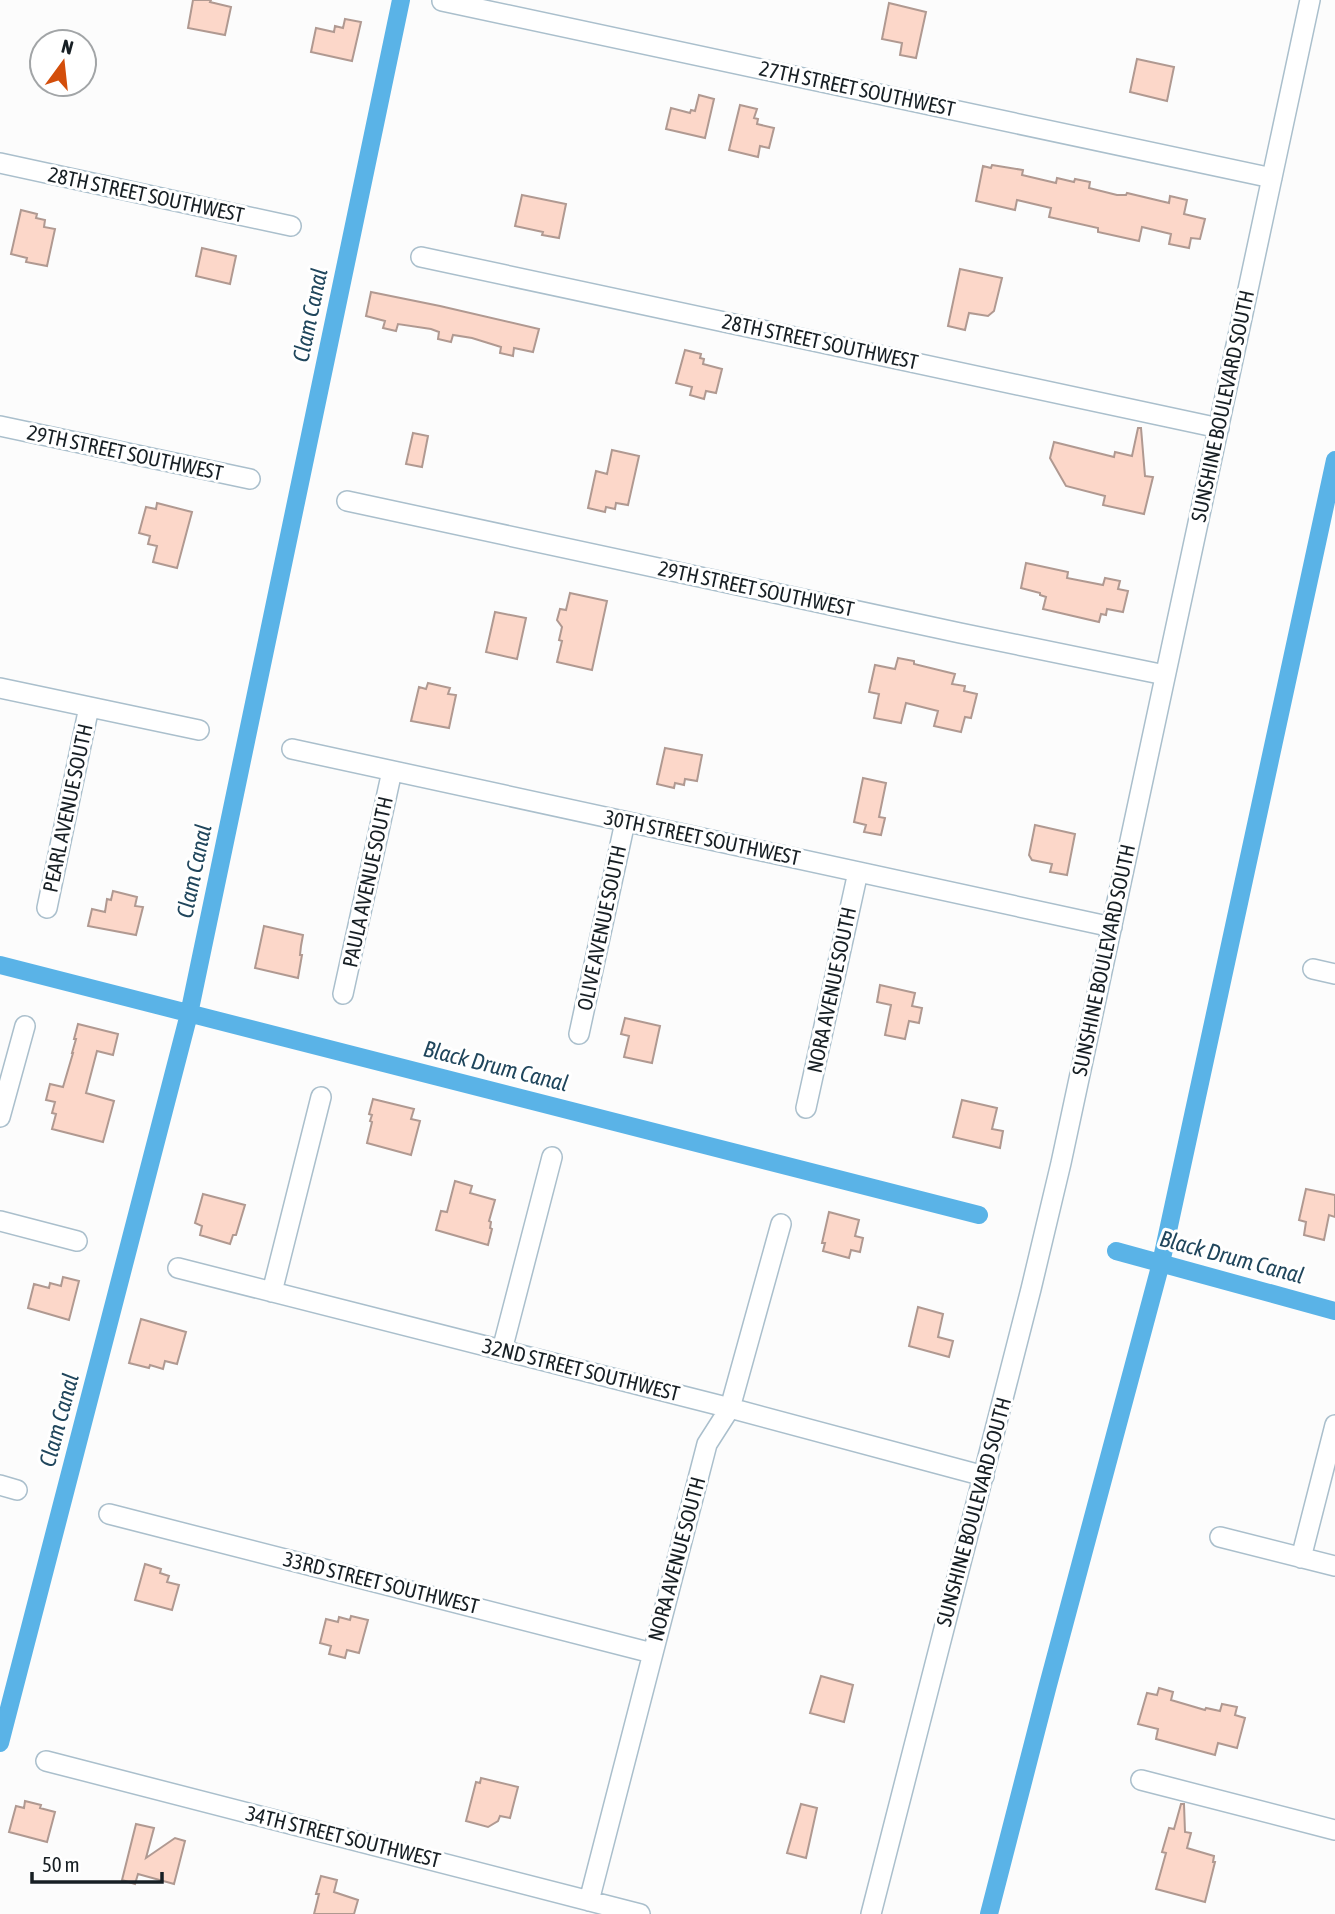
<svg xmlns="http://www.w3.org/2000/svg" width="1335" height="1914" viewBox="0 0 1335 1914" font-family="'Asap Condensed',sans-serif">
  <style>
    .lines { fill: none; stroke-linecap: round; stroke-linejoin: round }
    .canal { stroke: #5ab3e7; stroke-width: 18 }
    .building { fill: #fcd7c9; stroke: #b09991; stroke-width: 2 }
    .minor-casing { stroke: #aabfcc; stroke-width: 22 }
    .minor { stroke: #fff; stroke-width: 19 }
    .labels { text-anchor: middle; stroke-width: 6; stroke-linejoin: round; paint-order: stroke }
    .street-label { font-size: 21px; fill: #171f24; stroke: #fff }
    .water-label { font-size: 23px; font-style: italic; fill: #20465c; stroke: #fff }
  </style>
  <rect width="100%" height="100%" fill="#fcfcfc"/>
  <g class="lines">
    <!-- canal -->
    <path class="canal" d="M0,965L979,1215
      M1116,1251L1335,1311
      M0,1743L189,1014L401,0
      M989,1914L1048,1685L1161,1263L1335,460"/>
  </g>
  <!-- building -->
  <path class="building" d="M193,0H211L210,2L231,7L225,35L188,28Z
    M889,3L926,12L916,58L900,55L902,43L882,39Z
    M345,19L361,22L352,61L311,52L316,28L334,32L335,26L343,28Z
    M1137,59L1174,67L1167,101L1130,92Z
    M699,95L714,99L705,138L666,129L671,108L690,113L691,110L695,111Z
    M740,105L757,109L754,118L758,119L757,124L774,128L769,148L760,146L758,157L729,150Z
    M992,165L1023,170L1022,175L1056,183L1057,178L1074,182L1075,179L1090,182L1089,188L1117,195H1126L1127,193L1169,203L1170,196L1187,200L1184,214L1205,219L1200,239L1191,238L1189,248L1169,244L1171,234L1142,227L1139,241L1098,232V228L1049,217L1051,208L1017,200L1015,210L976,201L983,166L991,168Z
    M522,195L566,204L559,238L542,235L543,232L515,226Z
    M21,210L37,214L36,218L45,220L44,227L55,229L47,266L26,262L27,258L11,254Z
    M202,248L236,256L230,284L196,276Z
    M960,269L1002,278L994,311L988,316L969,313L965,330L948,326Z
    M371,292L440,306L539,329L533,352L514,348L513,356L500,353L501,347L472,338L453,335L451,342L438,339L439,332L431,329L398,324L396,331L383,328L385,321L366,316Z
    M685,350L701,354L700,358L704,359L703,364L722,369L716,393L706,391L704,399L690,395L692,387L676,383Z
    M1138,428H1141L1145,476L1153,477L1144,514L1103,505L1105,496L1066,486L1050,458L1054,442L1114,457L1115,452L1132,456Z
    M413,433L428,436L422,467L406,464Z
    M612,450L639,456L628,505L616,503L615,509L606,507L605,512L588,508L596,471L607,474Z
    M157,503L192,512L177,568L153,562L157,546L148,544L150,536L139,533L146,507L156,509Z
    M1026,563L1068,572L1067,578L1103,585L1105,578L1120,581L1118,589L1128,591L1123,612L1107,609L1106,615L1101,614L1099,622L1043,609L1046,597L1040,595V593L1021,588Z
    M570,593L607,601L592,670L557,662L562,641L559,640L562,627L557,620L560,609L566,610Z
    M495,612L526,618L517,659L486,652Z
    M898,658L914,661V664L955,674L952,684L965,686L964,691L977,694L971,718L965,717L961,732L934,726L938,711L906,703L901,723L874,718L879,694L869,692L875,665L895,669Z
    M428,683L450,688L448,694L456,695L449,728L411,721L419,687L426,689Z
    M665,748L702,755L697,781L685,779L684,785L675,783L674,788L657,784Z
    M863,778L886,783L879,817L885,818L881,835L864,832L866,825L854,822Z
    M1035,825L1075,834L1067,875L1050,872L1052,864L1032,860L1029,855Z
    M113,891L137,897L135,906L143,907L136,935L88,926L92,909L105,912L107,899L111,900Z
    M264,926L303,935L301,946L300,955H302L298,978L255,968Z
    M880,985L915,993L912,1006L922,1008L919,1023L909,1021L905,1039L885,1035L891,1005L877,1002Z
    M625,1018L660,1026L652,1063L624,1057L629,1036L621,1034Z
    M78,1024L118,1034L113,1055L97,1051L86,1093L114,1101L103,1142L52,1129L56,1114L52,1113L55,1102L46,1100L50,1084L63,1087L73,1053H72L76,1039H74Z
    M373,1099L414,1109L411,1119L420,1121L411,1155L367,1143L372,1122L370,1121L372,1115L369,1114Z
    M962,1100L997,1108L992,1129L1003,1131L1000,1148L953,1137Z
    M455,1181L472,1186L470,1193L495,1200L489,1221L491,1222L490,1228L492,1229L488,1245L436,1230L441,1211L447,1212Z
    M1306,1189L1335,1195V1217L1329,1215L1324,1240L1304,1235L1306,1222L1299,1220Z
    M203,1194L245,1205L236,1235H233L230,1244L200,1235L202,1226L195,1223Z
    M829,1212L859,1220L855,1236L863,1238L860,1252L851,1250L849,1258L823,1251L825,1243H822Z
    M63,1277L79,1281L69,1320L28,1308L34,1284L49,1288L50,1283L61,1286Z
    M918,1307L943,1314L938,1337L953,1341L949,1357L909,1346Z
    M141,1319L186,1332L177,1364L165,1361L163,1369L150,1365L149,1368L129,1363Z
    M145,1564L161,1569L160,1573L169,1576L167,1582L179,1585L172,1610L135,1600Z
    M351,1616L368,1620L359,1653L347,1650L345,1658L329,1654L331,1646L320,1643L326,1619L338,1622L339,1617L350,1620Z
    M821,1676L853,1685L844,1722L810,1713Z
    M1159,1688L1173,1692L1171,1700L1205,1710L1206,1708L1220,1711L1222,1704L1237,1707L1235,1715L1245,1718L1237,1748L1218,1743L1215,1755L1156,1739L1158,1729L1138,1724L1147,1693L1157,1695Z
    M481,1778L518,1787L510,1818L500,1816L498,1821L488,1827L466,1821L476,1782L480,1783Z
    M25,1801L41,1805L40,1808L55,1812L47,1842L9,1832L16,1806L24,1808Z
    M801,1804L817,1808L806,1858L787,1853Z
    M1181,1804H1184L1185,1832L1191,1833L1187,1848L1214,1856L1213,1862H1215L1205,1902L1156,1889L1166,1853L1162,1852L1169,1828L1174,1829Z
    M136,1824L154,1828L146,1858L175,1838L185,1841L174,1884L138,1874L135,1884L122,1880Z
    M321,1876L337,1880L334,1892L358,1900L354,1914H314L319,1894H316Z"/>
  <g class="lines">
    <defs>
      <path id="minor" d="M442,1L1272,178
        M0,163L291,226
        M421,257L1219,428
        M0,426L250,479
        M347,501L960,633L1165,675
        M0,688L199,730
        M292,749L1112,927
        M47,908L89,707
        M1313,969L1335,974
        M343,994L392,771
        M579,1034L625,822
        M806,1108L858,872
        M0,1117L25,1026
        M0,1221L77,1241
        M178,1268L730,1408L984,1476
        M272,1292L321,1097
        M502,1350L552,1157
        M0,1485L17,1490
        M109,1514L652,1653
        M1220,1537L1335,1566
        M1301,1558L1335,1425
        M46,1761L640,1914
        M1141,1780L1335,1830
        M589,1901L707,1444L730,1408L781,1224
        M871,1914L1031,1289L1061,1163L1310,0"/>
    </defs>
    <!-- minor casing -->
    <use href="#minor" class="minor-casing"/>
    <!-- minor -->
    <use href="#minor" class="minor"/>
  </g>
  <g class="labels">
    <!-- street labels -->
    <g class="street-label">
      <text transform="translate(857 89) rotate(12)" y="7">27TH STREET SOUTHWEST</text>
      <text transform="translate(146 195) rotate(12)" y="7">28TH STREET SOUTHWEST</text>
      <text transform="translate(820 342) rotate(12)" y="7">28TH STREET SOUTHWEST</text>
      <text transform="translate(1223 406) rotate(-78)" y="7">SUNSHINE BOULEVARD SOUTH</text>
      <text transform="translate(125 453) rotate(12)" y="7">29TH STREET SOUTHWEST</text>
      <text transform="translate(756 589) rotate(12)" y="7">29TH STREET SOUTHWEST</text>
      <text transform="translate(68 808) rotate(-78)" y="7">PEARL AVENUE SOUTH</text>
      <text transform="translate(702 838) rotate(12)" y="7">30TH STREET SOUTHWEST</text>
      <text transform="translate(368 882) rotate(-78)" y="7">PAULA AVENUE SOUTH</text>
      <text transform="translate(602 928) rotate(-78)" y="7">OLIVE AVENUE SOUTH</text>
      <text transform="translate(1104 960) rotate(-78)" y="7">SUNSHINE BOULEVARD SOUTH</text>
      <text transform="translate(832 990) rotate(-78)" y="7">NORA AVENUE SOUTH</text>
      <text transform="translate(581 1370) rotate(14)" y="7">32ND STREET SOUTHWEST</text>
      <text transform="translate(974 1512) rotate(-75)" y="7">SUNSHINE BOULEVARD SOUTH</text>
      <text transform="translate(677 1559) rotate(-75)" y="7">NORA AVENUE SOUTH</text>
      <text transform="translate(381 1583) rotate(14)" y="7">33RD STREET SOUTHWEST</text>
      <text transform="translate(343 1837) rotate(14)" y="7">34TH STREET SOUTHWEST</text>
    </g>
    <!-- water labels -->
    <g class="water-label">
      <text transform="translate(310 315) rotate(-78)" y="8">Clam Canal</text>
      <text transform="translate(194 871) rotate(-78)" y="8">Clam Canal</text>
      <text transform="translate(496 1066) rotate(14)" y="8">Black Drum Canal</text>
      <text transform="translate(1232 1257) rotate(15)" y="8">Black Drum Canal</text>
      <text transform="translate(59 1420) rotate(-75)" y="8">Clam Canal</text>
    </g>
  </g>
  <!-- north arrow -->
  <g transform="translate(63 63) rotate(15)"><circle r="33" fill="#ffffff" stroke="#a2a5a7" stroke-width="2"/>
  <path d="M0-5L12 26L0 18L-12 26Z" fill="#d34e0b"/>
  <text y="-10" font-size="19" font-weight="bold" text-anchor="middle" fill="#171f24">N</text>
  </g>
  <!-- scale -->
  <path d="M32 1872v10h130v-10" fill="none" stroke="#171f24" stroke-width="3.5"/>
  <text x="42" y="1872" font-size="21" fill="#171f24" stroke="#ffffff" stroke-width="5" paint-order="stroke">50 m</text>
</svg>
